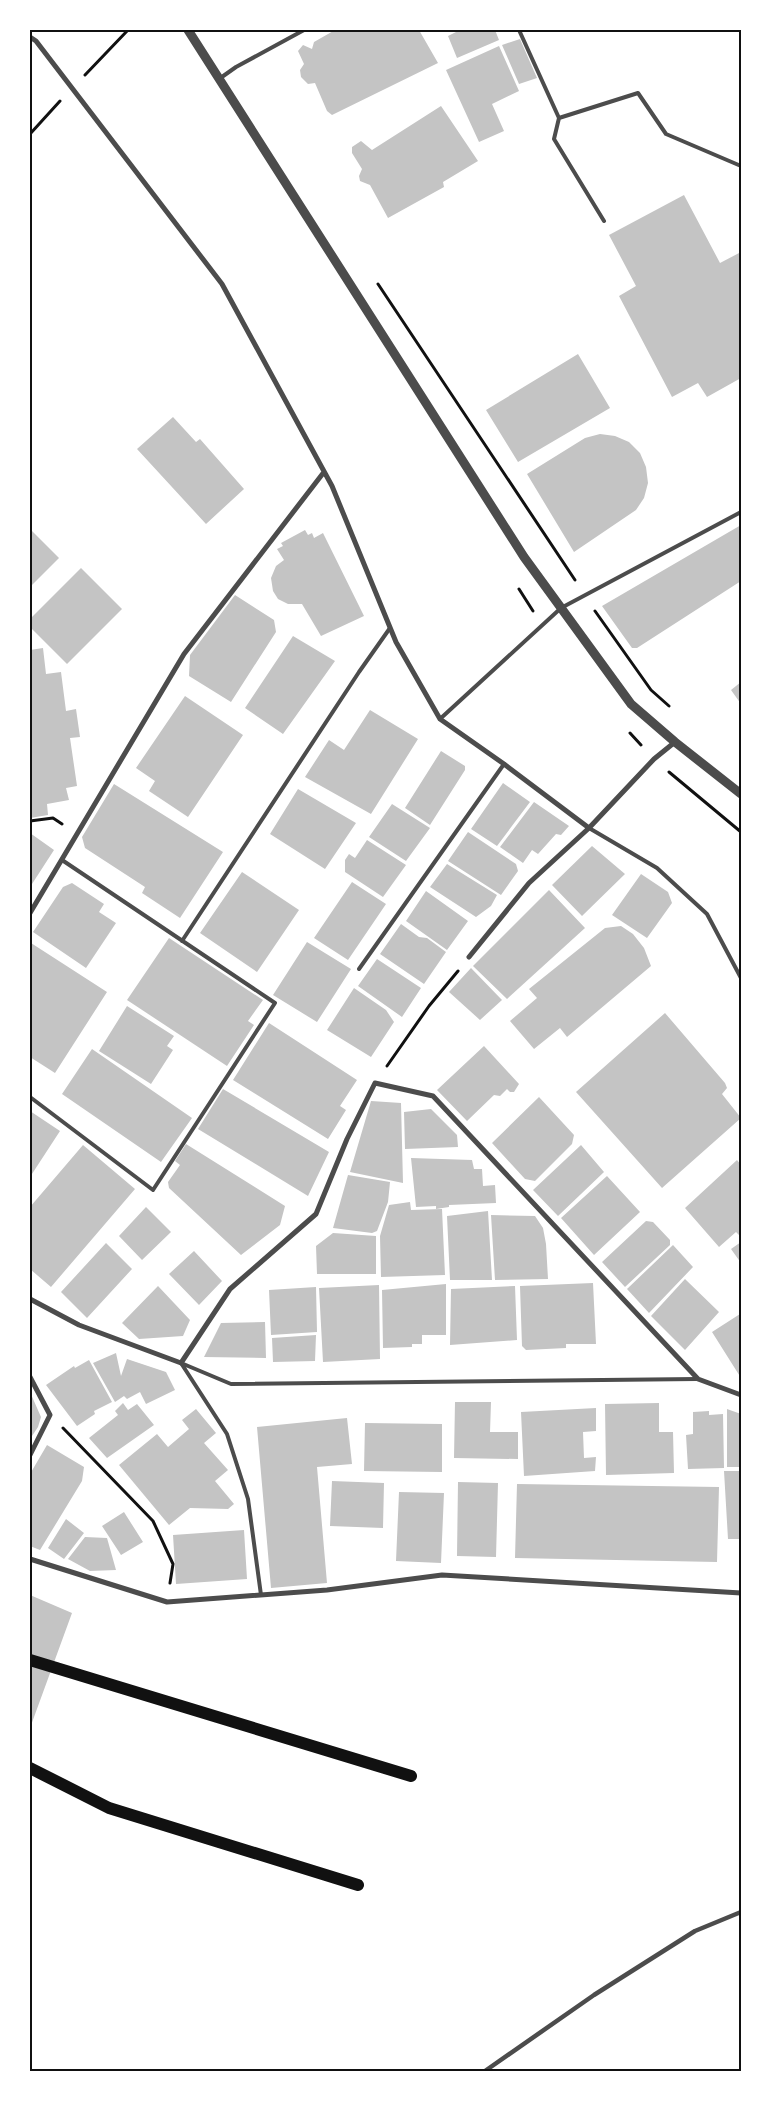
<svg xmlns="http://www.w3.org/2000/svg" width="771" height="2101" viewBox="0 0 771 2101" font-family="'Sofia Sans Condensed',sans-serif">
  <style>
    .building { fill: #c4c4c4 }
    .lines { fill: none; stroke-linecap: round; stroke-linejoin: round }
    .path { stroke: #111; stroke-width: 3 }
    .service { stroke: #4c4c4c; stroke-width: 4 }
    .pedestrian { stroke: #4c4c4c; stroke-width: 4.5 }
    .minor { stroke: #4c4c4c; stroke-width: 5 }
    .tertiary { stroke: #4c4c4c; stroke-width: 9 }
    .primary { stroke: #111; stroke-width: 12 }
    .neatline { fill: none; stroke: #111; stroke-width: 2 }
  </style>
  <rect width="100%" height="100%" fill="#fff"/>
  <!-- building -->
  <path class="building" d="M335,30H419L438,63L332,115L327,111L315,83L308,84L301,77L300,70L304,64L298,51L303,45L312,49L314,42Z
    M460,30H495L499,40L457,58L448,36Z
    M520,39L537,78L519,84L502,45Z
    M499,46L519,91L492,104L504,131L479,142L446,70Z
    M441,106L478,161L443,182L444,187L388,218L370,185L360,181L359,176L362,169L352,153V147L361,141L372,150Z
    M684,195L720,263L741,252V378L707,397L698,383L672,397L619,296L636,286L609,235Z
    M578,354L610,408L518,462L486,410Z
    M173,417L196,442L200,439L244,489L206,524L137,449Z
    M600,434L615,436L629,442L640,453L646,467L648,483L644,498L636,510L574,552L527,474L585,438Z
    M741,525V581L637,648H632L602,606Z
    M30,529L59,558L30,587Z
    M305,530L308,535L312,533L314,538L323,533L364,616L321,636L302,604H288L278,599L273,591L271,578L276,566L284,560L277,549L283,546L281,543Z
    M81,568L122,609L67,664L30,627V619Z
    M235,595L274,620L276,632L231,702L189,676L190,655Z
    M293,636L335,661L283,734L245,708Z
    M43,648L46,674L61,672L66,711L76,709L80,737L70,738L77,786L66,788L69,800L47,804L48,815L30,818V650Z
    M741,682V704L731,690Z
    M185,696L243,735L188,817L149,791L155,781L136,768Z
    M370,710L418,739L371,814L305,777L329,740L344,750Z
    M441,751L465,766V770L430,825L405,808Z
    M503,783L530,802L497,846L471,829Z
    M114,784L223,852L180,918L142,893L145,887L85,848L82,837Z
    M298,789L356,823L325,869L270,834Z
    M534,802L569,826L561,835L556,834L538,854L532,850L523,863L500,847Z
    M392,804L430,828L406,861L369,837Z
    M468,832L516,864L518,871L501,895L448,861Z
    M30,833L54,850L32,884L30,882Z
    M367,840L406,865L383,897L345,872V860L349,854L355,858Z
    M592,846L625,874L582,916L552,885Z
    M447,864L497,895L491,906L476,917L430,887Z
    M242,872L299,910L257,972L200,933Z
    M641,874L668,892L672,903L647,938L612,915Z
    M352,882L386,904L348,960L314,938Z
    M72,883L104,904L99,912L116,923L86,968L33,932L63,887Z
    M549,890L585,928L507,999L473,966Z
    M426,891L468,921L447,950L406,921Z
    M401,924L419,937L427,938L446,952L424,984L380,954Z
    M621,926L633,934L644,948L651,966L567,1037L560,1028L534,1049L510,1021L537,998L529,989L605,928Z
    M169,938L263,1000L248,1021L254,1025L227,1066L127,1000Z
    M307,942L351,969L317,1022L273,995Z
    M31,943L107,992L55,1073L30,1057Z
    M377,959L421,988L402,1017L358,986Z
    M471,968L502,1000L480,1020L449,992Z
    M354,988L386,1010L394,1022L371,1057L327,1030Z
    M127,1006L174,1036L167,1046L173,1050L151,1084L99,1051Z
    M665,1013L725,1083L727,1088L722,1094L741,1118L662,1188L576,1092Z
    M269,1023L357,1080L340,1106L346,1110L328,1139L233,1080Z
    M484,1046L519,1084L514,1092H510L507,1089L500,1096L494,1095L467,1121L437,1090Z
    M92,1049L192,1118L161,1162L62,1094Z
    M223,1089L329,1152L308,1196L198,1129Z
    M539,1097L574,1135L572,1144L535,1181L525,1179L492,1143Z
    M371,1101L401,1103L403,1183L350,1172Z
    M431,1109L457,1135L458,1147L405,1149L404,1112Z
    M30,1111L60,1131L30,1177Z
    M186,1144L285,1206L280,1225L241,1255L169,1188L168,1182L180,1165L175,1161Z
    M83,1145L135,1189L51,1287L30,1269V1207Z
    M581,1145L604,1172L558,1216L533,1190Z
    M411,1158L472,1160L474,1169H482L483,1186L495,1185L496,1203L449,1205V1207L436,1209V1206L416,1207Z
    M737,1160L741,1165V1237L736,1232L719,1247L685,1208Z
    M348,1175L390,1182L388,1202L377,1231L372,1233L333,1228Z
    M607,1176L640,1212L594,1255L561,1218Z
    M410,1202L411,1210L442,1209L445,1275L381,1277L380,1236L389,1205Z
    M146,1207L171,1232L142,1260L119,1236Z
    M488,1211L492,1280H450L447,1216Z
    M491,1215L535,1216L543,1228L546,1244L548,1279L495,1280Z
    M646,1221L653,1222L670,1240V1245L625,1287L602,1262Z
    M333,1233L376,1236V1274H317L316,1246Z
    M741,1242V1263L731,1249Z
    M106,1243L132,1269L87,1318L61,1292Z
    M673,1245L693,1267L649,1313L627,1289Z
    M194,1251L222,1281L199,1305L169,1274Z
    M685,1279L719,1312L685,1350L651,1316Z
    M593,1283L596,1344H566V1348L526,1350L522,1346L520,1286Z
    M446,1284V1335H422V1344H412V1347L383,1348L382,1290Z
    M379,1285L380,1359L323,1362L319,1288Z
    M158,1286L190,1320L183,1336L139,1339L122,1323Z
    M515,1286L517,1340L450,1345L451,1289Z
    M316,1287L317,1332L271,1335L269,1290Z
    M740,1314L741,1316V1378L712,1332Z
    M265,1322L266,1358L204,1357L221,1323Z
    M316,1335L315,1361L273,1362L272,1338Z
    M116,1353L121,1376L127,1359L166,1372L175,1390L146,1404L140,1392L127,1399L124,1396L115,1402L93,1363Z
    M89,1360L112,1402L94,1411L95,1414L77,1426L46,1385L74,1366L75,1368Z
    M30,1392L41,1417L38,1427L30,1439Z
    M455,1402H491L490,1432H518V1459L454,1458Z
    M123,1403L128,1410L137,1404L154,1425L107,1458L89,1438L118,1415L115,1411Z
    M659,1403V1432H673L674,1473L606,1475L605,1404Z
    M596,1408V1431L583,1432L584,1458L596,1457L595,1471L524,1476L521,1412Z
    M196,1409L216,1433L204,1443L228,1470L215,1481L234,1504L228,1509L190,1508L169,1525L119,1465L157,1434L168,1447L189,1429L182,1420Z
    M727,1409L741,1414V1467H727Z
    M709,1411V1415L723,1414L724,1468L688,1469L686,1435L693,1434V1412Z
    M347,1418L352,1464L317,1467L327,1583L271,1588L257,1427Z
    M365,1423L442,1424V1472L364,1471Z
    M47,1445L84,1467L82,1481L40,1550L30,1546V1474Z
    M724,1471H741V1539H728Z
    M332,1481L384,1483L383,1528L330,1526Z
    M458,1482L498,1483L496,1557L457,1556Z
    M517,1484L719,1487L717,1562L515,1558Z
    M399,1492L444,1493L441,1563L396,1561Z
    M124,1512L143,1542L121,1555L102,1526Z
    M66,1519L84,1533L64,1559L48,1548Z
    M244,1530L247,1579L176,1584L173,1535Z
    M85,1537L107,1538L116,1570L90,1571L68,1559Z
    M30,1595L72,1613L30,1728Z"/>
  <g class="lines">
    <!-- path -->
    <path class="path" d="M85,75L128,30
      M30,134L60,101
      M378,284L575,580
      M519,589L533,611
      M595,611L651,690L669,706
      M630,733L641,745
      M669,772L741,832
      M30,821L53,818L62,824
      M387,1066L429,1006L458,971
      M63,1428L153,1521L173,1564L170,1583"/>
    <!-- service -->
    <path class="service" d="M519,30L559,118
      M219,79L236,67L304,30
      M604,221L554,139L559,118L638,93L666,134L741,166
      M440,719L561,608L741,512
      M589,828L657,868L707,914L741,978
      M182,941L359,672L390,628
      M359,969L504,764
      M30,1097L153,1190L275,1003L62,860
      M261,1595L248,1499L227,1434L181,1363L231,1384L697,1379"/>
    <!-- pedestrian -->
    <path class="pedestrian" d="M485,2071L594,1995L695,1931L741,1912"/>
    <!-- minor -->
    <path class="minor" d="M30,37L36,41L222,284L332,486L396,642L440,719L504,764L589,828
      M30,913L184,654L324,472
      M469,957L529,883L589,828L654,759L675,742
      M30,1299L79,1325L181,1363L230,1289L316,1214L347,1139L375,1083L433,1096L698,1379L741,1395
      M30,1377L50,1415L30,1455
      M30,1559L167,1602L327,1590L442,1575L741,1593"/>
    <!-- tertiary -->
    <path class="tertiary" d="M188,30L524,557L631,704L675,742L741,794"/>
    <!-- primary -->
    <path class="primary" d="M30,1660L411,1776
      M30,1768L109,1808L358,1885"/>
  </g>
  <!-- border -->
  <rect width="771" height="2101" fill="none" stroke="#ffffff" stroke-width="62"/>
  <rect x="31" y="31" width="709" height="2039" class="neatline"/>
</svg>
